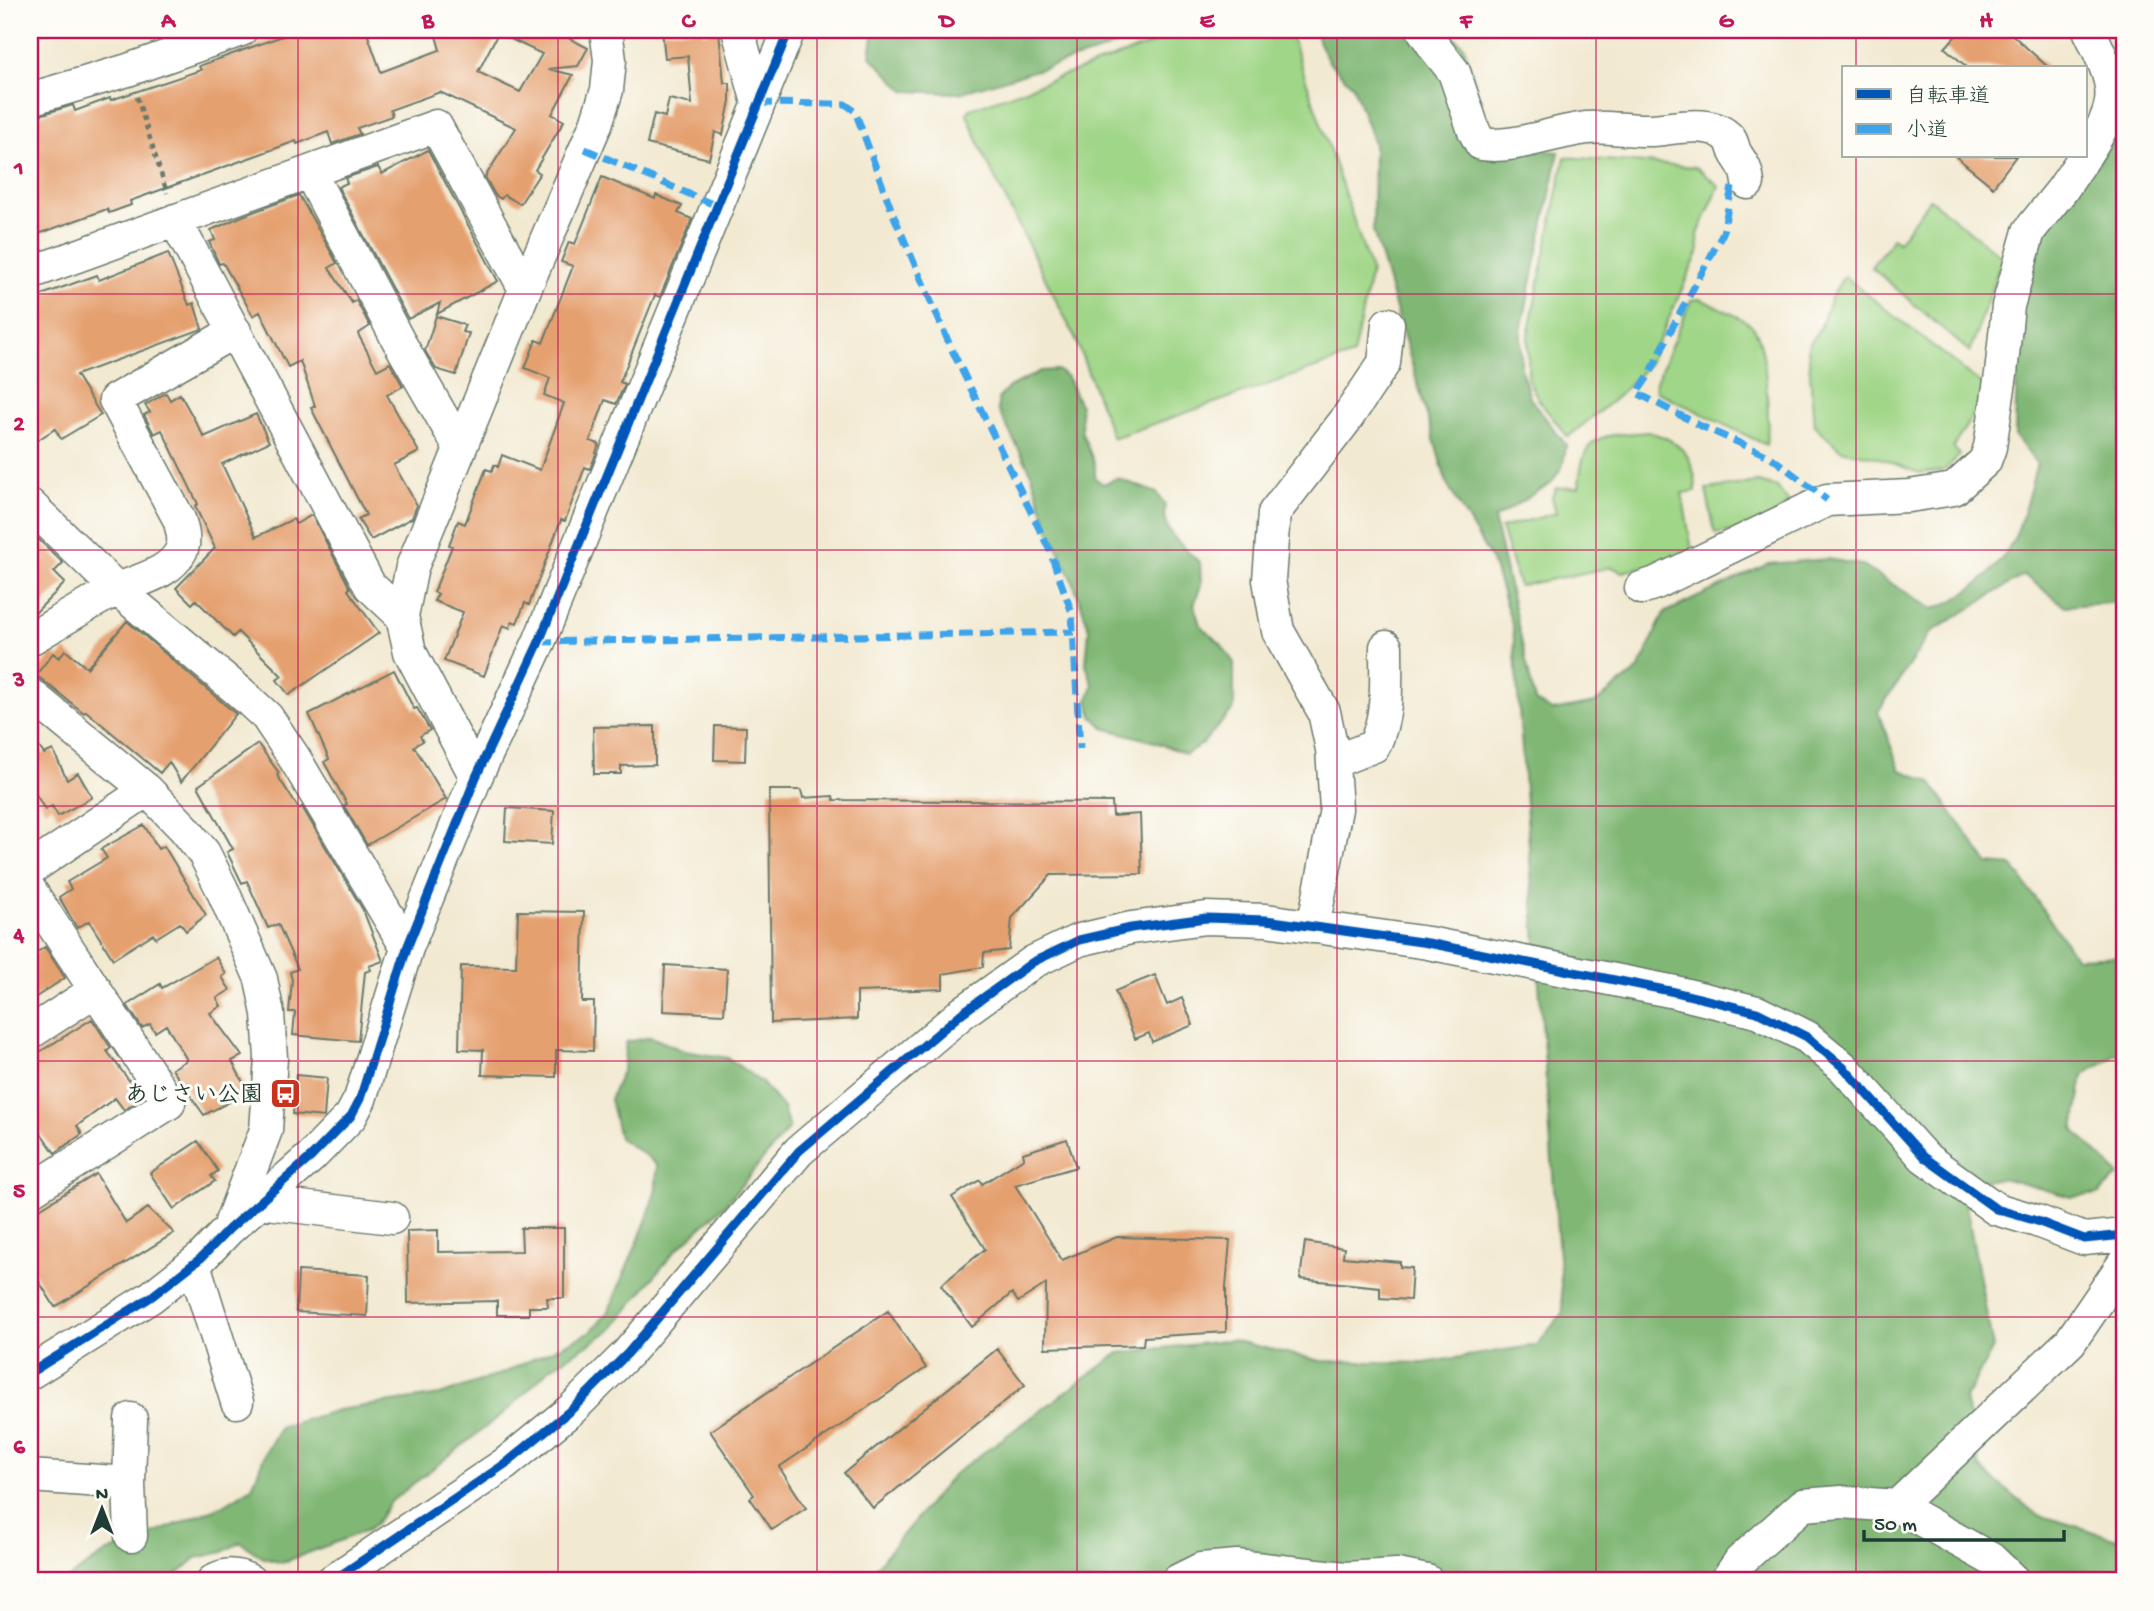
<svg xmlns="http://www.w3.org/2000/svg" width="2154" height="1611" viewBox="0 0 2154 1611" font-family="'Gochi Hand','Klee One',sans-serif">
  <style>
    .green { fill: #a0d687; stroke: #608a5e; stroke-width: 2 }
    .forest { fill: #80b774; stroke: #507a54; stroke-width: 2 }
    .building { fill: #e5a06f; fill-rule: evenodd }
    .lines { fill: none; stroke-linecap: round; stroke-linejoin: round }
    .minor-casing { stroke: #69796b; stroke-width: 35 }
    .path { stroke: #69796b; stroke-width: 4.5; stroke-dasharray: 5 5; stroke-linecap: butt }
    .minor { stroke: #fff; stroke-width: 32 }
    .quiet { stroke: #3da4eb; stroke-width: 7; stroke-dasharray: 14 7; stroke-linecap: butt }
    .cycleway-casing { stroke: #fdfcf7; stroke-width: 13 }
    .cycleway { stroke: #0057b8; stroke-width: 9 }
    .grid { fill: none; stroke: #c2185b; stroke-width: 2; stroke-opacity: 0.55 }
    .labels { text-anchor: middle; stroke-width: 6; stroke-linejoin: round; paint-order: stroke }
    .poi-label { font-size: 23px; font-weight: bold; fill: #1f3d34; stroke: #fdfcf7; text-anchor: end }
    .neatline { fill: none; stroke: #c2185b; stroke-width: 2.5 }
    .grid-label { font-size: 23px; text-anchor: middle; font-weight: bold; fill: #c2185b }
  </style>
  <rect width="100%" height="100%" fill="#fdfcf7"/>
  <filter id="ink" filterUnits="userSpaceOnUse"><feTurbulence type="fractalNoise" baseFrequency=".0143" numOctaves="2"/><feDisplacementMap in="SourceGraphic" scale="14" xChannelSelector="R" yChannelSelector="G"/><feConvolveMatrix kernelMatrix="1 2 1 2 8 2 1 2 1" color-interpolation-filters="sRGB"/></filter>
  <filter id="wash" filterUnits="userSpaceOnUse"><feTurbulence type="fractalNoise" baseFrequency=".00686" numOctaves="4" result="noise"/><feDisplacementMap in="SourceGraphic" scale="28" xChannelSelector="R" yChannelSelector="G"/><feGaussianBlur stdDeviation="1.57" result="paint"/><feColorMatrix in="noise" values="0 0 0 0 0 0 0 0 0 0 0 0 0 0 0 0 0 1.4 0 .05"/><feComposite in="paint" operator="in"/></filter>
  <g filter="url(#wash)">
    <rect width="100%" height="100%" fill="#f2e9d1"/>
    <!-- green -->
    <path class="green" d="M1191,30H1289L1371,271L1353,355L1113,438L1075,338L986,160L967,114L970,109Z
      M1565,157L1696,167L1719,186L1698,234L1699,251L1648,365L1618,396L1568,437L1540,402L1528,380V335Z
      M1930,199L2002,257L1970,352L1871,267L1893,238L1898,242Z
      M1844,276L1984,386L1976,410L1953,447L1960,455L1943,471L1919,473L1876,457L1841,450L1814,425L1808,346L1821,326L1830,300Z
      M1700,299C1711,304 1747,319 1753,327C1767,344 1770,422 1766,445L1656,391L1655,384L1691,300Z
      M1648,432C1681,440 1695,457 1696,491L1682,493L1692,550L1690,556L1622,572L1612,567L1519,586L1501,528L1556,513L1552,497L1556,488L1579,487C1582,432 1600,436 1648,432Z
      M1758,482L1777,487L1789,503L1758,527L1715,534L1706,489Z"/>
    <!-- forest -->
    <path class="forest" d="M874,30H1150L1098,52L959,93L905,91L870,56Z
      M1315,30H1447L1464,46L1493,148L1559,152L1521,331V369L1530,398L1566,445L1563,465L1552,482L1494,519L1535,701L1552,711L1595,703L1639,669L1664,613L1768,564L1828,559L1861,565L1933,609C1968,597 1993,575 2012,543C2022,525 2031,485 2037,464L2015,436L2019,301L2045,225L2124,119V602L2065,606L2024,575L1930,633L1878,712L1900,770L1930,781L1988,864L2013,866L2076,958L2124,956V1050L2083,1075L2074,1130L2119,1175L2099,1194L2071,1197L2002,1178L1962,1184L1993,1348L1965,1399L1980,1468L2036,1514L2124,1541V1581H864L953,1475L1119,1353L1232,1340L1321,1361L1424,1363L1537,1345L1563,1312L1513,627L1492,561L1447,484L1373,230L1374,144L1353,86L1329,62L1319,43Z
      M1058,370L1067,377L1080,405L1082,433L1095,465V478L1103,484L1117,478L1157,493L1165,505C1160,532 1182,545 1200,563L1201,585L1194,605L1200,625L1221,644L1234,663V708L1202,744L1186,754L1155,742L1104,728L1092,716L1088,700L1093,685L1086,664L1089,630L1082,607L1070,574L1049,529L1030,470L998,410V399L1009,387L1041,371Z
      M651,1037L684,1051L728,1058L762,1083L783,1108L789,1128L725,1205L674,1252L611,1330L549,1369L510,1408L389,1503L377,1522L368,1530L282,1563L262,1557L240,1542L223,1552L196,1558L170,1581H64L106,1553L224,1505L252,1487L265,1454L280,1427L338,1410L440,1395L503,1373L589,1333L608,1313L647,1219L656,1188L657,1166L648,1157L619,1138L610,1099L623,1069L626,1042Z"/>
    <g id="blocks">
      <!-- building -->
      <path class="building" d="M299,30H366L381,72L440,50L436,36L460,30H553L588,48L578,66L548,69L573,75L552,114L564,121L535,170L540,173L520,204L504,195L501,199L495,195L485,177L516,128L440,92L390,110L392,116L357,128L360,134L332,144L328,132L297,144L296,141L130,201L131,205L109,213L107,209L30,237V118L73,105L75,111L110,98L111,100L201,70L199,66ZM498,33L542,54L520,92L478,72Z
        M662,30H702L703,33L719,31L724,83H730V101L723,135L715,132L709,159L647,144L654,114L665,117L669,99L692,104L688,56L665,58Z
        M1961,30H2007L2049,68H1968L1945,48Z
        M428,150L498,281L437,314L440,303L408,319L338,187L347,183L345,178L378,167L382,174Z
        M1955,156H2016L1993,187Z
        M602,177L655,199L656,195L682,206L678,213L692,219L660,297L655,295L620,382L625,384L616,404L605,400L590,441L599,444L594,459L590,469L585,467L565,521L561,520L529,605L525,603L517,623L512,621L510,628L503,625L484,676L444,661L463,612L434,601L438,594L434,592L452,546L449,545L458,521L465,524L486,469L492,471L494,465L498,467L502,455L540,470L564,403L544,395L550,378L525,368L536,340L543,343L573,266L561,262L569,242L575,244Z
        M299,195L337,263L329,268L352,303L356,300L370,326L358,334L377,370L390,363L403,386L387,395L419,452L394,465L417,505L412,518L371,540L358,519L366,515L311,408L315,406L300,361L288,367L260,312L253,316L223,263L219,264L209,242L215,240L211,230L240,217Z
        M168,253L189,305L194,303L202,329L76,375L101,415L61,439L55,429L30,445V299L97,275L99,280Z
        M436,316L465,325L462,332L469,333L456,375L436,369L425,351Z
        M166,393L170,400L180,394L204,437L256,414L269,442L222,464L256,537L293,519L296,524L312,515L350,588L348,590L379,633L289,695L277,680L282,676L238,632L233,637L196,600L192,604L176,588L215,548L195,506L198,504L162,430L154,434L144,415L150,412L145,405Z
        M30,531L63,563L54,572L65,583L30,618Z
        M127,621L236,714L181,782L169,762L160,773L86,711L84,713L36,675L53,653L59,658L65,650L87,668Z
        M394,670L414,709L417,708L430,730L420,736L423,741L414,746L446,799L367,845L344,806L347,804L324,762L329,759L309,714Z
        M655,726V765L621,766V774H594L593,727Z
        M715,726L746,727L745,761L714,760Z
        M30,734L44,754L53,750L67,780L78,773L92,797L58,816L52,806L45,810L30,784Z
        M258,744L279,773L277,775L299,809L302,807L363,910L383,961L369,966L371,970L365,972L358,1041L293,1035L295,1012H289L292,980L290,972L298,969L278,924L268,928L247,881L242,883L227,852L233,849L198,786Z
        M769,790H801L803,798L833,796L834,800L1112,802L1113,816L1140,814L1142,874L1051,875L1012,918L1009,950L984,953L983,967L943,974V989L857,992V1019L771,1023Z
        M507,808L554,811L552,844L505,841Z
        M144,825L158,849L164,846L206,915L186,931L180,923L156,938L153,934L113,959L89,921L77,928L59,897L71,889L67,882L107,858L101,849Z
        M518,911L584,912L582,1002H594L593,1051L556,1050V1077L482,1075L483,1050L459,1049L461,966L516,967Z
        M45,947L65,978L30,1001V957Z
        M216,957L226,974L222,977L230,990L217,998L221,1006L210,1013L242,1056L232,1061L246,1088L235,1095L237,1098L204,1115L172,1069L187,1060L166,1025L155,1032L150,1024L142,1028L127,1005L160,984L162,988Z
        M665,965L727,969L724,1014L663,1011Z
        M1155,975L1167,1005L1182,998L1193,1025L1152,1042L1149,1033L1135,1039L1115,991Z
        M92,1019L111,1048L107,1051L142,1098L124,1110L115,1098L77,1126L82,1134L55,1153L30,1118V1058Z
        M296,1075L327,1078L324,1117L293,1114Z
        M1067,1139L1076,1167L1015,1185L1062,1260L1117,1237L1230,1240L1226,1287V1332L1144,1337L1143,1345L1045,1348L1046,1284L1018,1302L1012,1293L972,1327L941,1285L985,1249L952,1197L980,1180L982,1184L1024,1158L1023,1153Z
        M198,1141L218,1171L211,1176L215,1181L174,1209L150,1173Z
        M96,1174L126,1223L148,1208L174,1233L55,1307L30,1267V1215Z
        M521,1228H564V1298H547L548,1307H529V1315H497V1301L408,1303L407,1231L438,1230V1252L522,1251Z
        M1305,1242L1344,1248L1343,1257L1400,1262V1267L1412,1268L1410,1300L1380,1298V1287L1300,1279Z
        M298,1271L369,1275L367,1316L296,1312Z
        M888,1311L926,1368L779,1467L806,1508L772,1530L750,1498L754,1495L710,1431Z
        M997,1349L1025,1385L873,1508L844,1473Z"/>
    </g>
  </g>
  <g filter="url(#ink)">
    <use href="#blocks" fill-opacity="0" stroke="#69796b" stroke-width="2"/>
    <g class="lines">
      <defs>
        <path id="minor" d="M738,30L758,103
          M1423,30L1435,48L1454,72L1474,131L1481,144C1515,149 1551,132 1587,128C1608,126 1630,131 1652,130C1674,129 1712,118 1730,139C1733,143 1733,149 1736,154C1744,166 1746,168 1748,183
          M30,99L128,70L241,30
          M2086,154C2123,98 2116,88 2089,30
          M310,173L398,340L460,448
          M175,220L370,586L402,616
          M30,273L436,126L525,289
          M30,505L117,589L241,693L267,717L295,759L407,948
          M1641,588L1656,583L1827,500L1909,496L1954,489L1985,461L1990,447L2001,374L2008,306L2029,231L2062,190L2085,156
          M30,639C58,623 87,604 116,590C137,580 170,574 181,551C186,541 182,529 179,519L115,400L235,331
          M30,694L147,790L184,828L204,853L221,887L261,979L268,1014L271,1058L266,1130L231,1222
          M1333,762L1374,746C1389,714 1386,682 1386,647
          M476,777L410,652L402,616L412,567L525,289L596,124L607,90L610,60L606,30
          M30,869L147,790
          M30,890L169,1103L30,1191
          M1313,927L1336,809L1332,749L1324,712L1278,631L1269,580L1274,513L1345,421L1384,363L1388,324
          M30,1033L96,990
          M259,1202L392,1218
          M194,1264L237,1402
          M30,1373L151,1297L201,1258L229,1229L311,1157L351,1116L360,1099L407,948L476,777L539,642L789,30
          M30,1476L129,1483L131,1536
          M129,1483L131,1419
          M1897,1506L2070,1342L2124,1263
          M213,1581C225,1573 238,1574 250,1581
          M332,1581L505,1464L572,1409L628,1353L799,1151L962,1013L1033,962L1079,940L1131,928L1206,918L1266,920L1428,943L1675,992L1757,1012L1807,1037L1844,1068L1924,1157L1996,1209L2037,1221L2084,1239L2124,1235
          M1177,1581L1201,1569L1237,1566L1345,1578L1397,1575L1427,1581
          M1726,1581L1740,1561L1803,1505L1842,1502L1897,1506L1991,1559L2014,1581"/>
      </defs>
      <!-- minor casing -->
      <use href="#minor" class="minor-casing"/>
      <!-- path -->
      <path class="path" d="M137,97L167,193"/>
      <!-- minor -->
      <use href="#minor" class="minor"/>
      <!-- quiet -->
      <path class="quiet" d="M758,103L845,104L855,111L893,214L952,350L1049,549L1072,613L1080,749
        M585,149L717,206
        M1732,187L1723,233L1672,328L1650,374L1637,393L1701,426L1771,457L1827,500
        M539,642L1074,632"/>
      <defs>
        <path id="cycleway" d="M30,1373L151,1297L201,1258L229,1229L311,1157L351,1116L360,1099L407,948L476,777L539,642L789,30
          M332,1581L505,1464L572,1409L628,1353L799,1151L962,1013L1033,962L1079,940L1131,928L1206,918L1266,920L1428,943L1675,992L1757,1012L1807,1037L1844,1068L1924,1157L1996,1209L2037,1221L2084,1239L2124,1235"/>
      </defs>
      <!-- cycleway casing -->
      <use href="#cycleway" class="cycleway-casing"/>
      <!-- cycleway -->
      <use href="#cycleway" class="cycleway"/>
    </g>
  </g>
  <!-- grid -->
  <path class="grid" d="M298,30V1581M558,30V1581M817,30V1581M1077,30V1581M1337,30V1581M1596,30V1581M1856,30V68M1856,156V1581M30,294H2124M30,550H2124M30,806H2124M30,1061H2124M30,1317H2124"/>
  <!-- icons -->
  <defs>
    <symbol id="bus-square" viewBox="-11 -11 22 22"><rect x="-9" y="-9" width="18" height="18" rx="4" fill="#c8321e" stroke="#fdfcf7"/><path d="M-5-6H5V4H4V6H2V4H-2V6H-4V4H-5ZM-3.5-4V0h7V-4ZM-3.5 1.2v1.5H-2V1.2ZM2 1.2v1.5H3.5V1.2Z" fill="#fff"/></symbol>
  </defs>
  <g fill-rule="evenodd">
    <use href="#bus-square" x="268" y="1076" width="35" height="35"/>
  </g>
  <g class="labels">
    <!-- poi labels -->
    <g class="poi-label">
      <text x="263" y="1101">あじさい公園</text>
    </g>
  </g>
  <!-- margin -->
  <rect width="2154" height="1611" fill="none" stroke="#fdfcf7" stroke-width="77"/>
  <!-- legend -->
  <rect x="1842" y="66" width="245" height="91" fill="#fdfcf7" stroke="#a4b0a9" stroke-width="2"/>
  <rect x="1856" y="89" width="35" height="10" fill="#0057b8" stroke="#a4b0a9" stroke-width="2"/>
  <text x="1906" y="102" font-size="21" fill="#1f3d34">自転車道</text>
  <rect x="1856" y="124" width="35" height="10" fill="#3da4eb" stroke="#a4b0a9" stroke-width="2"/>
  <text x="1906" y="136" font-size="21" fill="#1f3d34">小道</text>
  <!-- north arrow -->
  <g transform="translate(102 1509)" stroke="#fdfcf7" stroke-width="5" paint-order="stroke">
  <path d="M0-5L12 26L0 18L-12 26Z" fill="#1f3d34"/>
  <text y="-10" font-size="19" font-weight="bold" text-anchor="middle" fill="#1f3d34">N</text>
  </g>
  <!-- scale -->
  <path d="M1864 1530v10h200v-10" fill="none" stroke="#1f3d34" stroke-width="3.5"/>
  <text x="1874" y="1530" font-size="21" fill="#1f3d34" stroke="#fdfcf7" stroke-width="5" paint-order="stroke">50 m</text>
  <rect x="38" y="38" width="2078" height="1534" class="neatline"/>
  <g class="grid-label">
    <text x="168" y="27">A</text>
    <text x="428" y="27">B</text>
    <text x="688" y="27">C</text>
    <text x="947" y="27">D</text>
    <text x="1207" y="27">E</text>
    <text x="1466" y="27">F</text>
    <text x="1726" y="27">G</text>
    <text x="1986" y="27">H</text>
    <text x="19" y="174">1</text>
    <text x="19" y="430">2</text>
    <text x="19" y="686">3</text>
    <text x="19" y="941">4</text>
    <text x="19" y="1197">5</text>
    <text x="19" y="1453">6</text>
  </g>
</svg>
